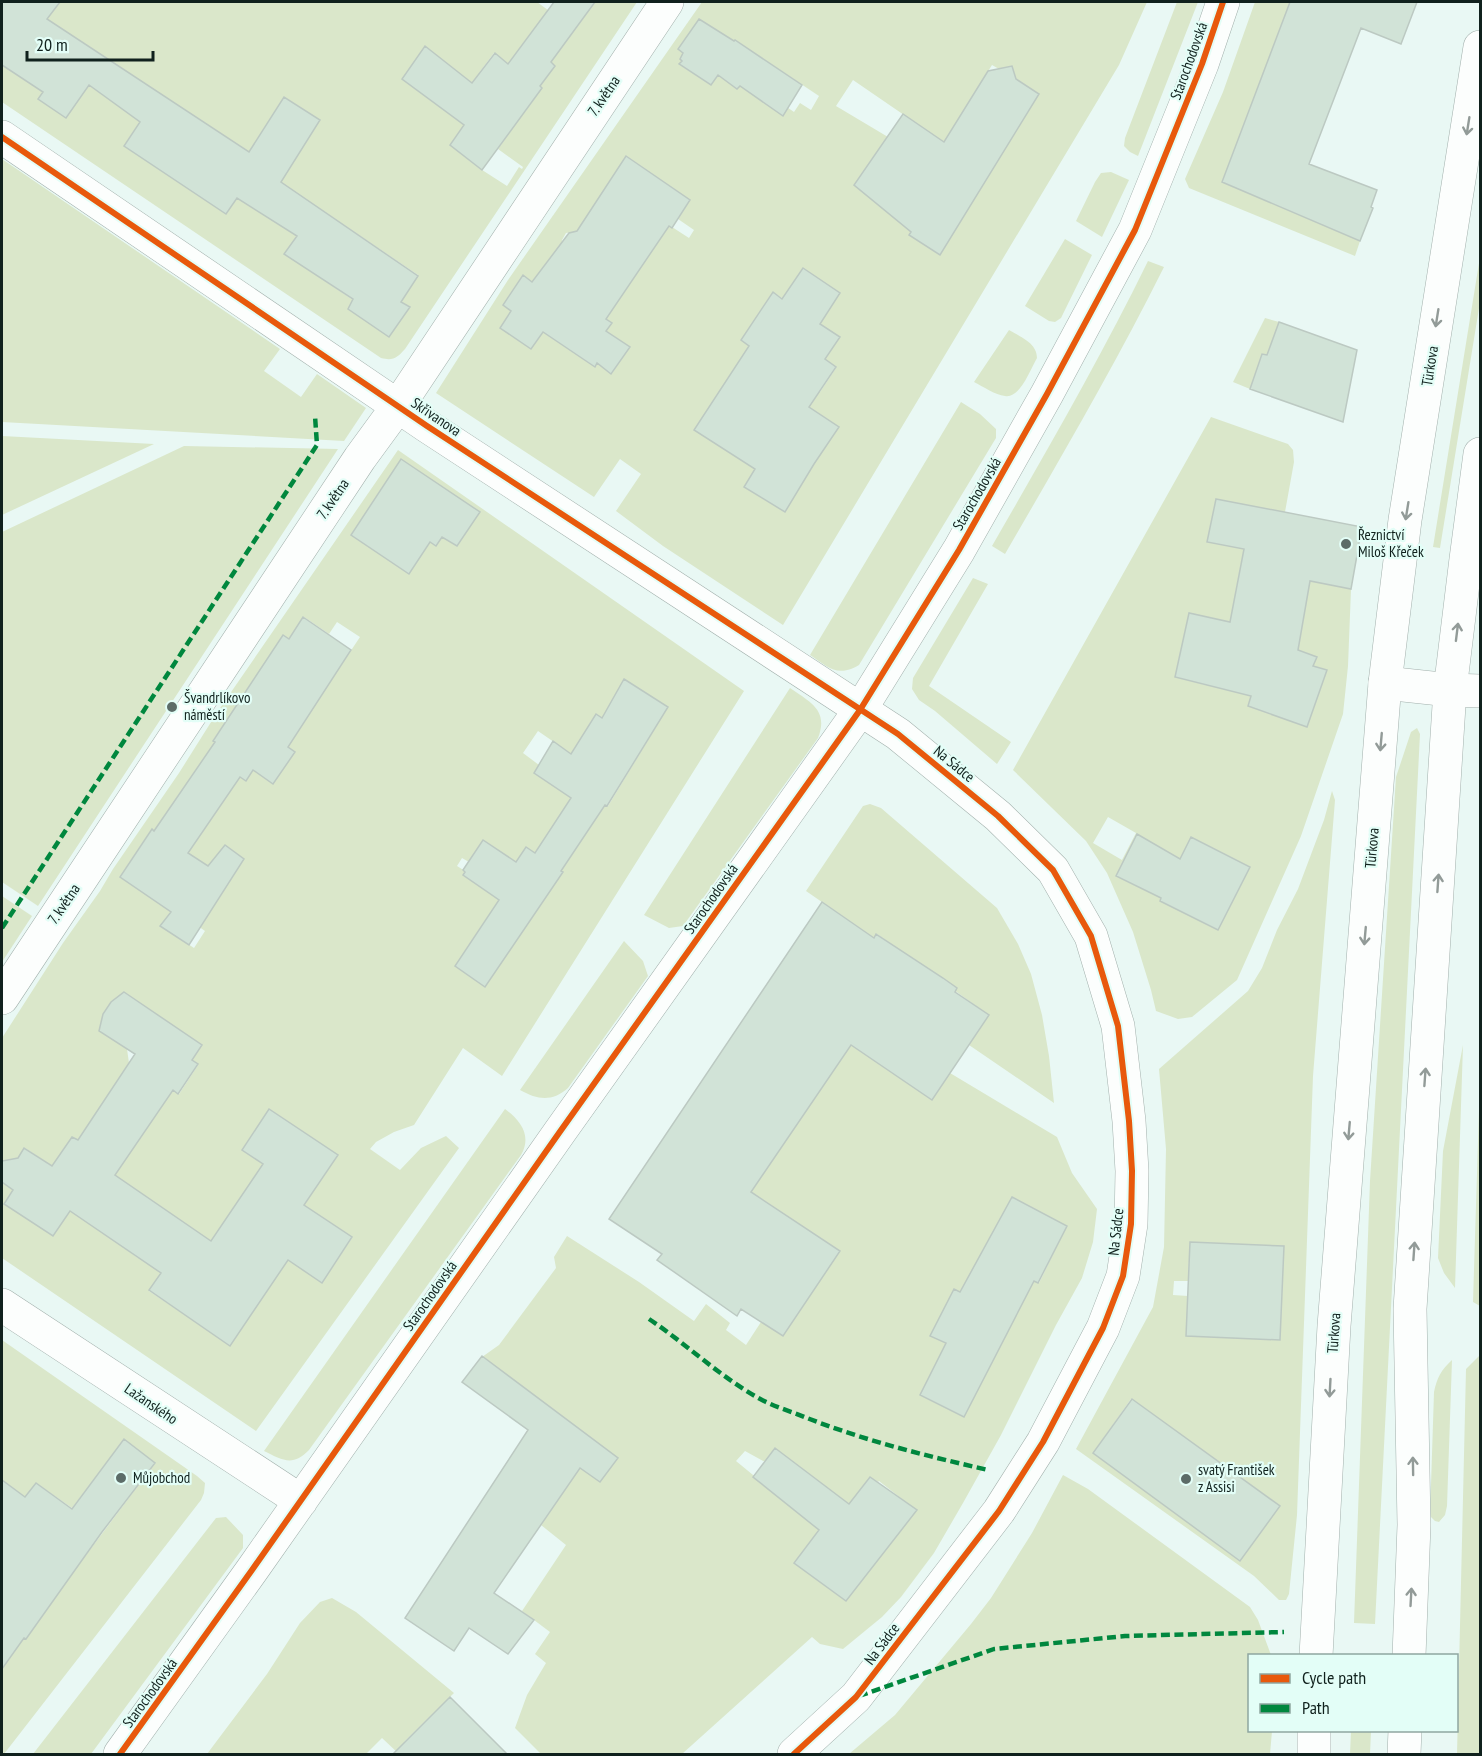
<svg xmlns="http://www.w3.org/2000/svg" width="1482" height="1756" viewBox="0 0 1482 1756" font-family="'PT Sans Narrow',sans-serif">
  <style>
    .green { fill: #dae7ca; fill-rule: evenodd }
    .building { fill: #d1e3d7; stroke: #bcc9c2; stroke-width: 1.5 }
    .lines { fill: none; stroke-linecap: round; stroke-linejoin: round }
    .minor-casing { stroke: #a2b0ac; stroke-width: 34 }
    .tertiary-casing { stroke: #a2b0ac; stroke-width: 34 }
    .secondary-casing { stroke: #a2b0ac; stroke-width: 34 }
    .minor { stroke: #fcfefd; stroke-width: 33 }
    .tertiary { stroke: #fcfefd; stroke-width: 33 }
    .secondary { stroke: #fcfefd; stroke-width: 33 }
    .quiet { stroke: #00873e; stroke-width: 4.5; stroke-dasharray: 9 4.5; stroke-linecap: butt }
    .cycleway-casing { stroke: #e3fef7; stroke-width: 10 }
    .cycleway { stroke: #e8590c; stroke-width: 6 }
    .oneway { stroke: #929b98 }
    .poi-dot { fill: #5c6c68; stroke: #e3fef7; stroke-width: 2 }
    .labels { text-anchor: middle; stroke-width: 4.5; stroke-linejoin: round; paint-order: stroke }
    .street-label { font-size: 15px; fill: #10211d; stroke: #e3fef7 }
    .poi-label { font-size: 15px; fill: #10211d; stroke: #e3fef7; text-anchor: start }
  </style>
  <rect width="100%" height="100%" fill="#e9f8f4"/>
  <!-- green -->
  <path class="green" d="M47,2H537L575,30L595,2H637L405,349C397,358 393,361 381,358L2,102V65L43,92L39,99L66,118L89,85L44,24L55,7ZM524,42L555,66L540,86L542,88L525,112L522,111L514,126L498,149L523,167L522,169L519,167L507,186L479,168L450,145L464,125L402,79L425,47L483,91L489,82L479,73L494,53L508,64ZM284,97L320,120L303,147L244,187L226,214L124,146L141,121L249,152ZM307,200L418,275L401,302L409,307L389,336L348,309L353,300L285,254L297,236Z
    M702,2H1147L1119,65L783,625L663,546L616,511L641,474L620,459L594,497L436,393L508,280ZM699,19L734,41L735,40L819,96L811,110L800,103L794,112L745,78L737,89L718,75L711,85L680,65L682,61L680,59L683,53L678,49ZM992,65L999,69L1006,67L1014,72L1016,79L1039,94L1004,150L957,121ZM853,80L958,152L966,136L1000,157L940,255L909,235L918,219L876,203L854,185L888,137L836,106ZM626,156L690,200L678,219L694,230L689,238L607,185ZM579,229L639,270L606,319L612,323L611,324L538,274L563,249L562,240L566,233L574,232L576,233ZM523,276L630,347L612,373L601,358L595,367L543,332L531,349L500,328L511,311L503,305ZM773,292L839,337L825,359L836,368L820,392L772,361L763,377L785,512L744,487L755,469L751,346L741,340Z
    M1177,2H1198L1138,156L1130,152L1124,146L1125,138Z
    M1255,2H1290L1222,182L1360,241L1355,256L1189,188L1185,179L1223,92Z
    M2,159L280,349L264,371L301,397L317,374L366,408L344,441L2,422Z
    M1111,172L1129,180L1102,237L1076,221L1095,182L1101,173Z
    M1065,239L1092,255L1061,318L1055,322L1049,321L1025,306Z
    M1480,257V302L1440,548L1433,547Z
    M1148,261L1164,267C1115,365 1060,459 1005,554L992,546C1046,452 1100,359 1148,261Z
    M1265,318L1279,322L1267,355L1262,354L1250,389L1233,382Z
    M1009,330C1021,337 1037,343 1037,358C1030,370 1020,399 1005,396C995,395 984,387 974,382Z
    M961,402L980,414L996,429V438L859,665C837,678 828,667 810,655Z
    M1211,417L1288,444L1293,450L1294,462L1285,512L1244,549L1235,594L1305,608L1310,581L1351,589L1348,666L1343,714L1301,836L1237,980L1192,1017L1178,1019L1156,1011L1151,990L1133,932L1107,873L1086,841L1013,770ZM1189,613L1198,615L1221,630L1206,685L1175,677ZM1281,644L1316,657L1313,666L1327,670L1307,727L1248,706L1268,650ZM1108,817L1136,833L1122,860L1093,843ZM1135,837L1180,859L1191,837L1250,867L1218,930L1160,901L1161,898L1116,876Z
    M2,436L154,444L2,515Z
    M184,446L338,449L38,906L2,882V532Z
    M398,450L744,691L502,1076L463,1048L414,1125L394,1132L376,1142L370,1149L400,1170L421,1148L446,1136L459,1148L256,1431L2,1258V1182L13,1190L5,1204L53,1236L89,1182L100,1189L115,1167L72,1137L52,1166L25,1148L16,1161L12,1159L2,1162V1038L63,943L100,891L113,869L179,773L218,711ZM401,460L480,512L457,546L442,537L436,546L430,542L409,574L351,535ZM304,617L329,634L337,622L360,637L320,697L266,662L283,636L289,639ZM624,680L668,707L608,806L605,805L583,838L576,840L554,825L571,798L534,773L539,765L523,753L538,731L577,758L596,729L589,724L596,715L602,718ZM235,710L294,752L273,784L253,770L246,781L207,757L216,743L213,740ZM181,791L214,814L191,849L158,826ZM152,829L229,881L216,902L204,894L188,919L205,931L194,948L161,926L171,912L120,877ZM483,840L516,862L526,848L563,872L485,986L455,966L499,900L463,875L465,871L457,866L462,858L469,862ZM127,994L202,1045L192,1060L198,1065L179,1094L173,1090L133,1148L92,1120L129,1063L127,1049L102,1032C100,1015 109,998 127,994ZM269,1109L338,1155L291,1224L244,1193L263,1164L242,1150ZM146,1197L271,1284L230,1345L149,1291L170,1259L148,1244L138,1258L116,1242ZM320,1216L352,1238L322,1283L290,1261Z
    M973,578L988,584L929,686L1011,742L997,764L935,711L919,700L912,689L913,678Z
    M790,688C810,702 829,710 818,738L683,926L669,928L644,915Z
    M1417,728L1420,734L1375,1624L1354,1623L1370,1181L1396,777L1411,732Z
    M1332,791L1335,800L1313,1076L1297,1515L1289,1594L1286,1600H1279L1254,1576L1076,1449L1153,1307L1164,1247L1166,1149L1159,1069L1248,991L1262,968L1277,930L1298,889L1324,820ZM1190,1242L1284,1246L1280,1340L1186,1336L1188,1296L1173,1295L1174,1281H1188ZM1131,1399L1279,1505L1240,1561L1093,1453Z
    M870,804L881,808L997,908L1018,944L1031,974L1042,1015L1049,1056L1054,1103L969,1045L989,1015C951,989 915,960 877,934L874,938L806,891L863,806Z
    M2,896L32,916L2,962Z
    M624,941L643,961L648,976L568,1088C552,1102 538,1100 520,1090Z
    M851,1045L932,1100L950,1073L1057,1137L1072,1173L1097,1209L1093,1242L1082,1278L1056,1325L1001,1435L963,1503L934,1553L901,1597L882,1617L843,1649L820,1644L812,1637L682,1754H541L515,1728L527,1695L546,1663L535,1654L550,1632L522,1611L566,1545L541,1525L597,1443L482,1357L499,1345L556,1268L554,1257L567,1236L639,1282L694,1321L706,1304L730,1323L726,1330L746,1345L761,1322L783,1335L839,1251L751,1192ZM1012,1198L1067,1226L1039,1283L981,1253ZM931,1336H1005L964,1417L920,1395L946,1343ZM745,1451L765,1462L799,1513L736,1461ZM870,1477L878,1482L879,1481L916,1510L846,1601L794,1563L832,1513L866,1498L858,1492Z
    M1463,1045L1455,1288L1444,1273L1438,1258L1443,1151Z
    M1480,1077V1306L1473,1302Z
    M505,1109C521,1121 532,1136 521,1155L309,1450C293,1467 282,1460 264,1451Z
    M2,1340L197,1476L205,1483L204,1493L201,1500L4,1754H2V1660L6,1663L24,1638L26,1639L45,1612L44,1611L155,1463L124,1440L72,1508L36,1483L25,1497L2,1480Z
    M1480,1355V1754H1457L1466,1369Z
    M1452,1360L1447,1506L1445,1515L1439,1522L1435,1521L1430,1516L1434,1392C1437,1378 1441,1370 1452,1360Z
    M1063,1475L1088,1489L1250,1607L1258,1620L1271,1655L1250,1656V1730L1272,1731L1270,1754H849L895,1715L971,1624L991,1598L1032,1533Z
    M226,1517L243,1535V1548L91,1754H33L216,1518Z
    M332,1598L356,1612L454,1693L405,1741L399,1754L382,1738L366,1754H207L267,1674L300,1623L320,1602Z
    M1351,1731H1371L1370,1754H1350Z"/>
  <!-- building -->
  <path class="building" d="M2,2H60L47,19L249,152L284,97L320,120L281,182L418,276L401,302L410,307L389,337L348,309L353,299L284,254L297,236L237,198L226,214L124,146L140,122L89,85L66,118L38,99L43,92L2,65Z
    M554,2H595L551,62L555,66L540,86L542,88L482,170L450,145L464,125L402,79L425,46L472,83L495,53L508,64Z
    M1290,2H1417L1401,44L1361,28L1309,164L1377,190L1371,207L1373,208L1360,241L1222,182Z
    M699,19L734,41L735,40L802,85L783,116L740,86L737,89L718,75L711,85L679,64L682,61L680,59L683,53L678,49Z
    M1012,66L1016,79L1039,94L940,255L909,235L911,232L854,185L903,114L944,142L988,71Z
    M626,156L690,200L672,228L669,226L606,319L612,323L606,331L630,347L611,374L597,363L595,367L543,332L531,349L500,328L511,311L503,305L523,275L532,282L569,233L577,231Z
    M803,268L840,293L820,324L840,337L825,359L836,367L809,407L839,427L814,464L785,512L744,487L755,469L694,430L749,346L741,340L773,292L782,299Z
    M1279,322L1357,350L1343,422L1250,389L1262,354L1267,355Z
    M401,459L480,512L457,546L442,537L436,546L430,542L409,574L351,535Z
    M1216,499L1362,527L1351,589L1310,581L1298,650L1317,657L1313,666L1327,670L1307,727L1248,706L1251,696L1175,677L1189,613L1230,622L1244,549L1207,542Z
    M303,617L351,650L288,747L295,752L273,784L253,770L246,781L240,777L188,853L208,866L225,845L244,859L189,945L160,926L171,912L120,877L152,829L154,831L215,742L213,741L283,635L289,639Z
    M624,679L668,707L607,806L605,805L561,871L563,872L485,987L455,966L499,900L463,875L465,872L463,870L483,840L516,862L526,847L535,853L571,798L534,773L553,741L571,754L596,714L602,718Z
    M1137,834L1180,859L1191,837L1250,867L1218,930L1160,901L1161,898L1116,876Z
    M822,902L874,938L876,934L943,978L957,988L955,992L989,1015L932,1100L851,1045L751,1192L840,1251L783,1336L741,1309L737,1316L657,1260L662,1254L609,1219Z
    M124,992L202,1045L192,1060L198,1064L178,1094L173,1090L115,1175L211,1241L263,1164L242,1150L269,1109L338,1155L304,1205L352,1237L322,1283L288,1260L230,1346L149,1290L161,1273L70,1211L53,1236L4,1204L13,1190L2,1182V1161L18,1158L24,1148L52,1166L72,1137L78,1140L135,1054L99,1031L103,1014L111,1002Z
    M1012,1197L1067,1226L1038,1283L1034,1281L964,1417L920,1395L946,1343L930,1336L954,1289L960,1292Z
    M1190,1242L1284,1246L1280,1340L1186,1336Z
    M482,1356L618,1458L600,1482L580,1468L494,1593L534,1620L508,1654L469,1628L454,1651L405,1618L528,1430L462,1382Z
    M1132,1399L1280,1506L1240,1561L1093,1453Z
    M124,1439L155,1463L102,1532L26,1639L24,1638L2,1669V1480L25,1497L36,1483L72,1509Z
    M775,1448L849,1504L870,1477L917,1510L846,1601L794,1563L819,1530L753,1477Z
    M450,1697L508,1755H392Z"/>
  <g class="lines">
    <defs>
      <path id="minor" d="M2,137L427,426L898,734L998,816L1053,870L1091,936L1118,1026L1129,1121L1132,1171L1131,1224L1123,1276L1103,1328L1043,1442L999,1511L856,1697L794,1754
        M2,998L360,458L398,406L667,2
        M2,1305L301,1501
        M120,1754L252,1570L559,1133L860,710L959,550L1047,394L1135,230L1202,64L1223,2"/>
      <path id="tertiary" d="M1385,683L1450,690L1480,691"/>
      <path id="secondary" d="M1316,1656L1334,1326L1385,683L1405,520L1480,47
        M1409,1656L1414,1525L1410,1309L1450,690L1466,559L1480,454
        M1314,1754V1730
        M1404,1754L1405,1730"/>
    </defs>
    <!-- minor casing -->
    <use href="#minor" class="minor-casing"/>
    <!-- tertiary casing -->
    <use href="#tertiary" class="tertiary-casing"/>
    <!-- secondary casing -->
    <use href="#secondary" class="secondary-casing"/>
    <!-- minor -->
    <use href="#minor" class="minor"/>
    <!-- tertiary -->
    <use href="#tertiary" class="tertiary"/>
    <!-- secondary -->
    <use href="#secondary" class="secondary"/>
    <!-- quiet -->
    <path class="quiet" d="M2,928L317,445L315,416
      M649,1319C688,1345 722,1379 764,1401C778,1408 793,1412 807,1418C866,1441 927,1456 988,1470
      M859,1696L994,1649L1125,1636L1284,1632"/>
    <defs>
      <path id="cycleway" d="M2,137L427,426L898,734L998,816L1053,870L1091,936L1118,1026L1129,1121L1132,1171L1131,1224L1123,1276L1103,1328L1043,1442L999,1511L856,1697L794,1754
        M120,1754L252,1570L559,1133L860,710L959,550L1047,394L1135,230L1202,64L1223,2"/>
    </defs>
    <!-- cycleway casing -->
    <use href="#cycleway" class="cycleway-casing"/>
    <!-- cycleway -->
    <use href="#cycleway" class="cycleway"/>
  </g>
  <!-- one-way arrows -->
  <defs><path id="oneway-shaft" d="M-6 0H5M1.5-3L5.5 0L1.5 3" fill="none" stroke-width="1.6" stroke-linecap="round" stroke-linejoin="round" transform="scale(1.5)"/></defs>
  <g class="oneway">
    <use href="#oneway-shaft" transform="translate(1468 126) rotate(99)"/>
    <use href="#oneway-shaft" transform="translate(1437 318) rotate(99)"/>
    <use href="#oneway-shaft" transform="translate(1407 511) rotate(99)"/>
    <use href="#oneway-shaft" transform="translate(1457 632) rotate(-83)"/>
    <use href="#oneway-shaft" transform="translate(1381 742) rotate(95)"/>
    <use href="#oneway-shaft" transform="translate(1438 883) rotate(-86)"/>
    <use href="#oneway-shaft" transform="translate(1365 936) rotate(95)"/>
    <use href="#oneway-shaft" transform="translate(1425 1077) rotate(-86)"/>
    <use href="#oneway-shaft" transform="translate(1349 1131) rotate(95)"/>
    <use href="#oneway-shaft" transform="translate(1414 1251) rotate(-86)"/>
    <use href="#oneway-shaft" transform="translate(1330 1388) rotate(93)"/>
    <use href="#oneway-shaft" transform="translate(1413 1466) rotate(-91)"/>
    <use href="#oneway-shaft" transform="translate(1411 1597) rotate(-87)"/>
  </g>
  <!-- markers -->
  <g class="poi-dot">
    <circle cx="1346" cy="544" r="6"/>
    <circle cx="172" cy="707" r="6"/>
    <circle cx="121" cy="1478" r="6"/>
    <circle cx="1186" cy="1479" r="6"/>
  </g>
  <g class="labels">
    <!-- street labels -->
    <g class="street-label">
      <text transform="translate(1189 61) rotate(-70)" y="5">Starochodovská</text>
      <text transform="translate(604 96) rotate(-56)" y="5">7. května</text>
      <text transform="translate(1430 366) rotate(-81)" y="5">Türkova</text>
      <text transform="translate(436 417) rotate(34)" y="5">Skřivanova</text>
      <text transform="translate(977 494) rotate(-60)" y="5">Starochodovská</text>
      <text transform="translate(333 499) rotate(-56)" y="5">7. května</text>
      <text transform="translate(954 764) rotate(39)" y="5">Na Sádce</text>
      <text transform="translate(1372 848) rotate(-85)" y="5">Türkova</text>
      <text transform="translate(711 899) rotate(-55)" y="5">Starochodovská</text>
      <text transform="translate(64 904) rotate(-56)" y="5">7. května</text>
      <text transform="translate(1116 1232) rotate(-84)" y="5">Na Sádce</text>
      <text transform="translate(430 1296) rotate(-55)" y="5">Starochodovská</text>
      <text transform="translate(1334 1333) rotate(-86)" y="5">Türkova</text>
      <text transform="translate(151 1404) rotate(34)" y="5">Lažanského</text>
      <text transform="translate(882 1644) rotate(-53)" y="5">Na Sádce</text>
      <text transform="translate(150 1693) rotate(-54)" y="5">Starochodovská</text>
    </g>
    <!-- poi labels -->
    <g class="poi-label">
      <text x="1358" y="540">Řeznictví<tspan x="1358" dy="17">Miloš Křeček</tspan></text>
      <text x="184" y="703">Švandrlíkovo<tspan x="184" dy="17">náměstí</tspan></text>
      <text x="1198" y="1475">svatý František<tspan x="1198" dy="17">z Assisi</tspan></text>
      <text x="133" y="1483">Můjobchod</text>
    </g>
  </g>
  <!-- border -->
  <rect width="1482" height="1756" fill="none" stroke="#10211d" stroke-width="6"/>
  <!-- legend -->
  <rect x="1248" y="1654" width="210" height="78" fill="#e3fef7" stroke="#8fa6a0" stroke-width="1.5"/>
  <rect x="1260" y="1674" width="30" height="9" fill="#e8590c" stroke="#8fa6a0" stroke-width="1.5"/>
  <text x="1302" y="1684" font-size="18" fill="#10211d">Cycle path</text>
  <rect x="1260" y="1704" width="30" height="9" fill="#00873e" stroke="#8fa6a0" stroke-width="1.5"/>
  <text x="1302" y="1714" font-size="18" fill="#10211d">Path</text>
  <!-- scale -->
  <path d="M27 51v9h126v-9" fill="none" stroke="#10211d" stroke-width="3"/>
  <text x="36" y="51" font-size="18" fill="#10211d" stroke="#e3fef7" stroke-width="4.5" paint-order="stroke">20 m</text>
</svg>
